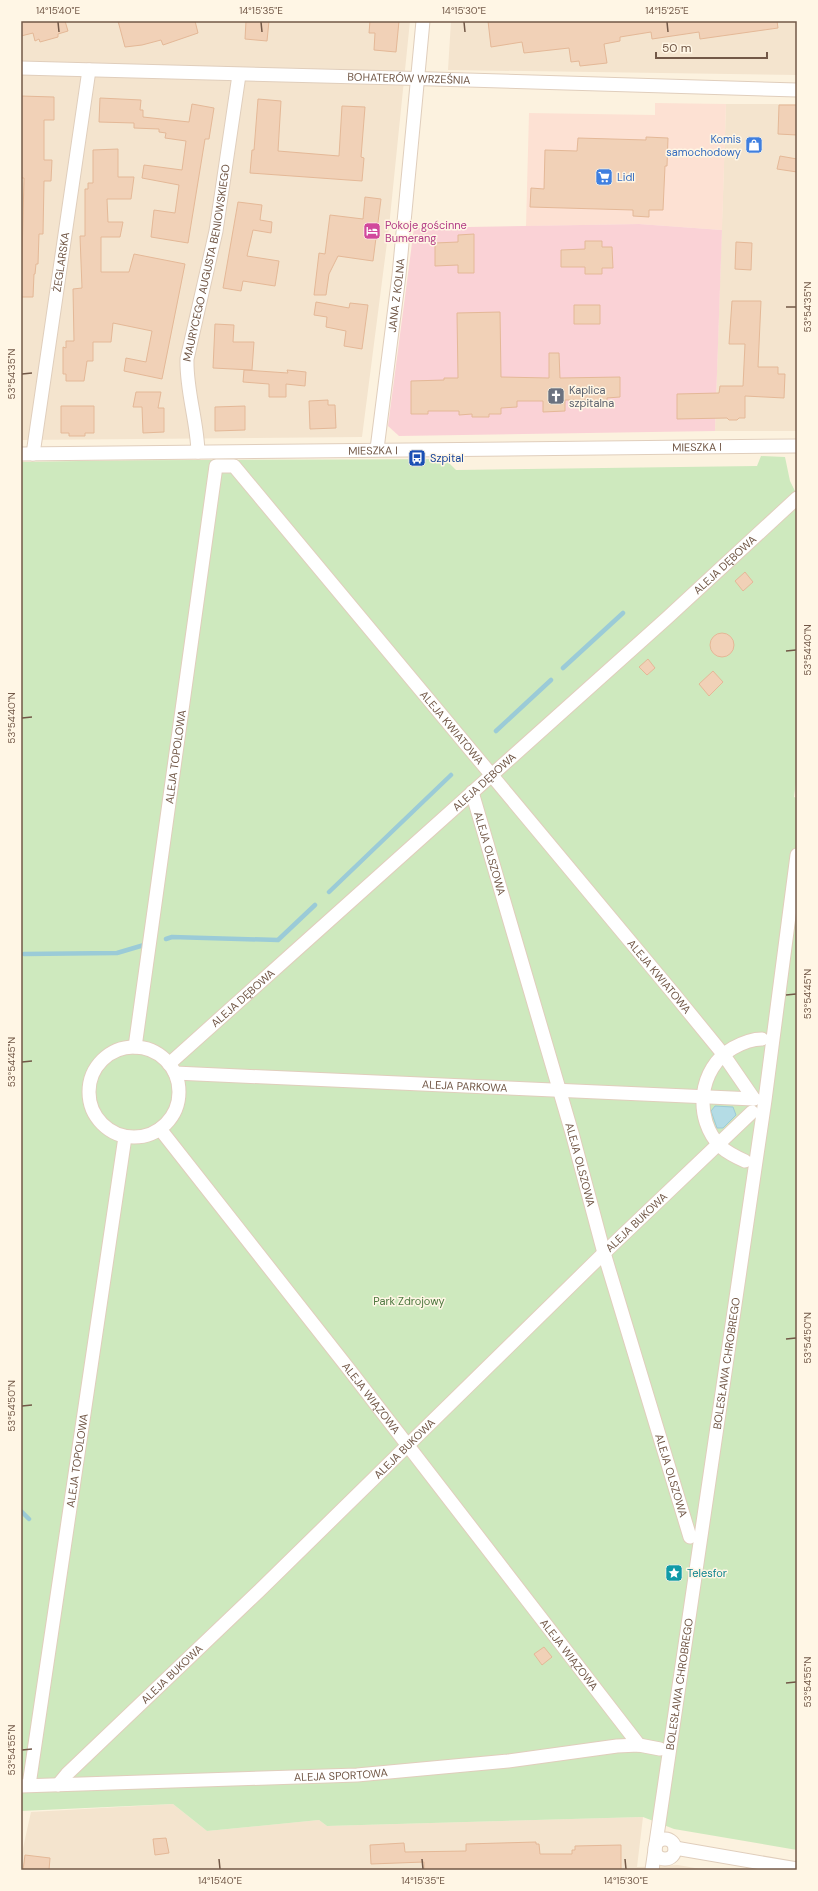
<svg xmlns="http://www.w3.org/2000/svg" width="818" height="1891" viewBox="0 0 818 1891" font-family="'DM Sans',sans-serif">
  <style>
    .residential { fill: #f4e4ce }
    .commercial { fill: #fde1d3 }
    .medical { fill: #fad2d6 }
    .green { fill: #cee9be }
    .water { fill: #b4dce5; stroke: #9bcbd7 }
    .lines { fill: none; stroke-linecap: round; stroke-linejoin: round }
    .stream { stroke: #9bcbd7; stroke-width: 4.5 }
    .building { fill: #f1d1b7; stroke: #e4b897 }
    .street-casing { stroke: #e0cebc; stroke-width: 15 }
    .street { stroke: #fff; stroke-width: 13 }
    .ticks { fill: none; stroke: #725847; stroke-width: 1.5 }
    .labels { text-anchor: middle; stroke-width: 3; stroke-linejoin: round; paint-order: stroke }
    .street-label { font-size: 11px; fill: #725847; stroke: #fff6e5 }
    .shop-label { font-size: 11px; fill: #366cbe; stroke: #fff6e5; text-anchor: end }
    .hotel-label { font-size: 11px; fill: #b23c85; stroke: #fff6e5; text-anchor: start }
    .worship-label { font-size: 11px; fill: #5b616d; stroke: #fff6e5; text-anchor: start }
    .transit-label { font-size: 11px; fill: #164399; stroke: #fff6e5; text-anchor: start }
    .park-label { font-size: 11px; fill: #4e7840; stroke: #fff6e5 }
    .culture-label { font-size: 11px; fill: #0d838f; stroke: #fff6e5; text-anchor: start }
    .neatline { fill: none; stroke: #725847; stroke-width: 1.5 }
    .ticks-label { font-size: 10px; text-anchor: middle; fill: #725847 }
  </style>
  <rect width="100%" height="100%" fill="#fcf2df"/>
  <!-- residential -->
  <path class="residential" d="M21,21H410L389,227L362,437L21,440Z
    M451,21H797V75L448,70Z
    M726,104H797V431H715Z
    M173,1804L207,1831L319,1820L327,1826L643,1817L637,1867L678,1865L706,1870H21V1857L31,1812Z"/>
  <!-- commercial -->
  <path class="commercial" d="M655,103L726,104L722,230L639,224L526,226L529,113L655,115Z"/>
  <!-- medical -->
  <path class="medical" d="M639,224L722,230L715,431L399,436L388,426L414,228Z"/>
  <!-- green -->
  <path class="green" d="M761,456L785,457L790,481L797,495V775L794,797L797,798V1850L674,1829L643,1817L327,1826L319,1820L207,1831L173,1804L21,1811V462C162,459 304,460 445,459L456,470L757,466Z"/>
  <!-- water -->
  <path class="water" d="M715,1106L733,1107L736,1115L723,1128H717L711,1111Z"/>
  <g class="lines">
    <!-- stream -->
    <path class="stream" d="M563,668L623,613
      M496,731L551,680
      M329,892L451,775
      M166,939L172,937L278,940L315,905
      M24,954L117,953L144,945
      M21,1511L29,1519"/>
  </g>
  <!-- building -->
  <path class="building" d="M21,21H65L68,31L58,34V37L40,42L39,39L35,41L33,33L21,36Z
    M118,21H195L198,33L163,45L161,40L142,45L125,47Z
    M246,21H269L267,41L245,39Z
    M370,21H399L396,52L374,50L375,33H369Z
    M488,21H777L778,28L700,39L699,32L652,39L651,32L620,37V41L604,44L607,63L580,66L579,61L571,62L569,48L524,53L522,42L491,47Z
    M21,96L54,97V120H44V160H52L51,181H44L43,234H39L38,264H36L35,274H34L33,297H21L24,178H21Z
    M100,98L141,100L140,110H143V117L189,122L192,104L214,108L209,139H205L188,243L151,237L154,210L175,213L179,185L142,178L144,165L182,170L186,141L165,138L166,133L159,132V129L134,128V123L99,122Z
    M258,99L281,101L278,151L339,156L342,106L365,107L361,157L364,158L362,181L250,173L252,150H254Z
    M779,105H797V135L778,134Z
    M646,137L668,138L667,166H665L663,210H649V217L633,216V210L530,207L531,188L544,189L545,150L577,151L578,138L646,140Z
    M118,149V177H134L131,199H107L108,222H123L120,237H101V272H129L134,254L185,264L162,379L124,371L126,358L146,362L152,331L113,323L111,342H93V361H87L84,381H66V374H63V347L66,348V341H74L73,289L82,288L80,236H85V189H88V183H93V150Z
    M780,156L797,159V172L777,169Z
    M365,197L381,199L373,261L338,256L329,274L326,295H314L319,253L325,254L330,215L363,219Z
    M238,202L262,205L260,220L272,222L271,233L253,230L247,256L279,261L275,286L243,281L241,291L223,288Z
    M474,234V273H458V265L435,266V243L458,242V235Z
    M585,241H602V247H612L613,268H602V274H585V267H561V250L585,249Z
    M736,242L752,243L751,270L735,269Z
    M732,301H761L758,367H778V374H785L784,398L745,396V418H739L737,420H729L727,418L677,419V394L719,393L720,386H743L745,344H729Z
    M316,302L349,308L350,303L368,305L362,349L344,346L346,331L326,327L327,317L314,315Z
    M574,305H600V324H574Z
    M500,312L501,377L549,378V353H559L560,378L620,377V397L607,398V406L594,407H591V400H565V411L543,412V401H517V407L501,408V414H489V417H472V414L459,415V411H428V414H411V381L444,380V378H458L457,313Z
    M215,324L234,325L233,342H254L252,370L213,368Z
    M244,370L288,373L287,370L306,372L305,386L286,384V397H269V384L243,382Z
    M136,392H161L158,408H164V432L143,433L142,407H133Z
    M328,400V405H335L336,428L310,429L309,401Z
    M61,406H94V433H85V436H69V433H61Z
    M245,406V430L215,431V407Z
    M745,572L753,582L743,591L735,581Z
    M710 645a12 12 0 1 1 24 0a12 12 0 1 1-24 0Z
    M648,659L655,668L647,675L639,667Z
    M713,671L723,682L709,696L699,684Z
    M544,1647L552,1657L542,1665L534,1654Z
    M166,1838L169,1853L155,1855L153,1839Z
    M536,1842V1844H539L540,1854H572V1850H575V1846L621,1845V1870H424V1862L371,1864L370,1845L404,1843L405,1852L466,1851V1844Z
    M25,1855L50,1858L49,1870H23Z"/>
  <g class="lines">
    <defs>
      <g id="street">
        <path id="s1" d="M21,68C280,75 538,81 797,90"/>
        <path id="s2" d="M377,449L399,275L423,21"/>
        <path id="s3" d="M198,452C197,420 186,390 187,359L216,231L239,75"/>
        <path id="s4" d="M21,454L797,446"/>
        <path id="s5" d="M33,454L89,70"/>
        <path id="s6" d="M472,792L572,1133L604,1253L690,1537"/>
        <path id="s7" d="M135,1047L216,466H234L674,994L723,1054L754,1099"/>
        <circle cx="134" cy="1092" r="45"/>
        <path id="s8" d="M169,1064L667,618L797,498"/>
        <path id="s9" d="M175,1073L754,1099"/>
        <path id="s10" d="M160,1129L348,1368L639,1745"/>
        <path d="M745,1161C736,1157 728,1153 721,1147C693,1119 698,1068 733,1048C742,1043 752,1039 762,1039"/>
        <path id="s11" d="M29,1785L125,1137"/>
        <path id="s12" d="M58,1785L67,1774L260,1590L604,1253L752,1112"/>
        <path id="s13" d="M21,1786L357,1775L508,1761L617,1746L639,1745L660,1749"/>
        <circle cx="665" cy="1849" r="10"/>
        <path d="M675,1848L797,1869"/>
        <path id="s14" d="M652,1870L765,1100L797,855"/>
      </g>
    </defs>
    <!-- street casing -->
    <use href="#street" class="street-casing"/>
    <!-- street -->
    <use href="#street" class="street"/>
  </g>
  <!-- ticks -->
  <path class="ticks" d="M58,22L59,32M261,22L262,32M464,22L465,32M667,22L668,32M786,307H796M22,374L32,373M786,651L796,650M22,718L32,717M786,995L796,994M22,1062L32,1061M786,1339L796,1338M22,1406L32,1405M786,1683L796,1682M22,1750L32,1749M219,1859L220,1869M422,1859L423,1869M625,1859L626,1869"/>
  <!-- icons -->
  <defs>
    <symbol id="shop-square" viewBox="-11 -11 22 22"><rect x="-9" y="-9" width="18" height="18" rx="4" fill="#3f7fe0" stroke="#fff6e5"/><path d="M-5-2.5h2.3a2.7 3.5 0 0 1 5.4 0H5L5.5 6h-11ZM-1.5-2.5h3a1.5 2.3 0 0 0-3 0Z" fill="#fff"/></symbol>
    <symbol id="supermarket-square" viewBox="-11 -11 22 22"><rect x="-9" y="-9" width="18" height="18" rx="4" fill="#3f7fe0" stroke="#fff6e5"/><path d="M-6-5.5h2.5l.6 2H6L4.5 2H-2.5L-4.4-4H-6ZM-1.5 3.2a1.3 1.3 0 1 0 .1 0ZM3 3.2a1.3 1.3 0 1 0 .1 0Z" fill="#fff"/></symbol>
    <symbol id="hotel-square" viewBox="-11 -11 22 22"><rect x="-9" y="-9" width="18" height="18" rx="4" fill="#d1479c" stroke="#fff6e5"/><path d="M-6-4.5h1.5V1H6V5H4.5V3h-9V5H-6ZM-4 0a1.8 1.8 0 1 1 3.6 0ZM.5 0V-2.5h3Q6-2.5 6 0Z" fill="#fff"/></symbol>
    <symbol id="church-square" viewBox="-11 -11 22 22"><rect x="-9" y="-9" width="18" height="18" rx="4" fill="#6b7280" stroke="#fff6e5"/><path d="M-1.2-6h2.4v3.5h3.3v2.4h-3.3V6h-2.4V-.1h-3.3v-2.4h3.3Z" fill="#fff"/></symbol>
    <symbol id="bus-square" viewBox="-11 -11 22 22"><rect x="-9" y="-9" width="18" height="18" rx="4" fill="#1a4fb4" stroke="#fff6e5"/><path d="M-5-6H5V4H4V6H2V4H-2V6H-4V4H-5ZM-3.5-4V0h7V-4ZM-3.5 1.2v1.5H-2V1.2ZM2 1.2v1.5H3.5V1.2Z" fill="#fff"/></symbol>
    <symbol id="sight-square" viewBox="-11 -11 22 22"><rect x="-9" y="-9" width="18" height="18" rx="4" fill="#0f9aa8" stroke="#fff6e5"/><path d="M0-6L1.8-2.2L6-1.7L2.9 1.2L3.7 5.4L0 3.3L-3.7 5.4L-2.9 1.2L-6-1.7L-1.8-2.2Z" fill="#fff"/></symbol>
  </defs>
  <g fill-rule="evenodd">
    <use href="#shop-square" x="744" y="135" width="20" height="20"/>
    <use href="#supermarket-square" x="594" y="167" width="20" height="20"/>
    <use href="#hotel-square" x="362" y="221" width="20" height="20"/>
    <use href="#church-square" x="546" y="386" width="20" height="20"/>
    <use href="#bus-square" x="407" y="448" width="20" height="20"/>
    <use href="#sight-square" x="664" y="1563" width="20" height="20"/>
  </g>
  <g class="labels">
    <!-- street labels -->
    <g class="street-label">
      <text dy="4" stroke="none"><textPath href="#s1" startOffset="388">BOHATERÓW WRZEŚNIA</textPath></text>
      <text dy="4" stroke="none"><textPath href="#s5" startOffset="194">ŻEGLARSKA</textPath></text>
      <text dy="4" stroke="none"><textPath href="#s3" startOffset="192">MAURYCEGO AUGUSTA BENIOWSKIEGO</textPath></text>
      <text dy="4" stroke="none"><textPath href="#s2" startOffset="155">JANA Z KOLNA</textPath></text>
      <text dy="4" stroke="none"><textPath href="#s4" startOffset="676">MIESZKA I</textPath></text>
      <text dy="4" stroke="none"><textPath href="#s4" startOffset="352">MIESZKA I</textPath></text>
      <text dy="4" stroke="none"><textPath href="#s8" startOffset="747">ALEJA DĘBOWA</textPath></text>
      <text dy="4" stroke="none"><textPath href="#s7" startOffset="945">ALEJA KWIATOWA</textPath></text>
      <text dy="4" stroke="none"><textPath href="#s7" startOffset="293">ALEJA TOPOLOWA</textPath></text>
      <text dy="4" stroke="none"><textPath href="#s8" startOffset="423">ALEJA DĘBOWA</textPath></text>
      <text dy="4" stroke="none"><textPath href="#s6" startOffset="64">ALEJA OLSZOWA</textPath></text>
      <text dy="4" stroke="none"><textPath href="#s7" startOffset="1269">ALEJA KWIATOWA</textPath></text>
      <text dy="4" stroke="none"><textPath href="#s8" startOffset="99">ALEJA DĘBOWA</textPath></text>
      <text dy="4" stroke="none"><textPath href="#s9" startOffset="290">ALEJA PARKOWA</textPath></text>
      <text dy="4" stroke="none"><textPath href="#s6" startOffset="388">ALEJA OLSZOWA</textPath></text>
      <text dy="4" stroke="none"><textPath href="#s12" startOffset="807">ALEJA BUKOWA</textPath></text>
      <text dy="4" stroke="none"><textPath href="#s14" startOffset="512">BOLESŁAWA CHROBREGO</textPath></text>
      <text dy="4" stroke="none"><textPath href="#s10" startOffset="342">ALEJA WIĄZOWA</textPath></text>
      <text dy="4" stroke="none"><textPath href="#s12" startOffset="483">ALEJA BUKOWA</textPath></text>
      <text dy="4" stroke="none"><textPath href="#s11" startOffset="328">ALEJA TOPOLOWA</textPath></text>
      <text dy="4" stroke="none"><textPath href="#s6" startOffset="712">ALEJA OLSZOWA</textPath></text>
      <text dy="4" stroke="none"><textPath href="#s10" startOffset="666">ALEJA WIĄZOWA</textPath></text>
      <text dy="4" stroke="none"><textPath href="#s12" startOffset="159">ALEJA BUKOWA</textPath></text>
      <text dy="4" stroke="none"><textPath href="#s14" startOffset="188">BOLESŁAWA CHROBREGO</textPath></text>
      <text dy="4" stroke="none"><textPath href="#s13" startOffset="320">ALEJA SPORTOWA</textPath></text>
    </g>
    <!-- shop labels -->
    <g class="shop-label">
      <text x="741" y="143">Komis<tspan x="741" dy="13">samochodowy</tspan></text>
      <text x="617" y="181" text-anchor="start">Lidl</text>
    </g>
    <!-- hotel labels -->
    <g class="hotel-label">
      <text x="385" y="229">Pokoje gościnne<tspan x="385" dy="13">Bumerang</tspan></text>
    </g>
    <!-- worship labels -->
    <g class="worship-label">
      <text x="569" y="394">Kaplica<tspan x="569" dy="13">szpitalna</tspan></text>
    </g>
    <!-- transit labels -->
    <g class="transit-label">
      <text x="430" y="462">Szpital</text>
    </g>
    <!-- park labels -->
    <g class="park-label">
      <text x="409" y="1305">Park Zdrojowy</text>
    </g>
    <!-- culture labels -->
    <g class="culture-label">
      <text x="687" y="1577">Telesfor</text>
    </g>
  </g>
  <!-- border -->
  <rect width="818" height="1891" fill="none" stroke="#fff6e5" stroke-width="44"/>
  <!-- scale -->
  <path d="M656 52v6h111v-6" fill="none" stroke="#725847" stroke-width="2"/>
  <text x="662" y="52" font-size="12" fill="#725847" stroke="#fff6e5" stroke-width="3" paint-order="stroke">50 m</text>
  <rect x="22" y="22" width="774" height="1847" class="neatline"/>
  <g class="ticks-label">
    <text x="58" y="14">14°15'40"E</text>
    <text x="261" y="14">14°15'35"E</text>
    <text x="464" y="14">14°15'30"E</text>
    <text x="667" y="14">14°15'25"E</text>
    <text transform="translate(807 307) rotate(-90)" y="4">53°54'35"N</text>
    <text transform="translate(11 374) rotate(-90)" y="4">53°54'35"N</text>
    <text transform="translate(807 650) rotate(-90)" y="4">53°54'40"N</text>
    <text transform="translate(11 718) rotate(-90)" y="4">53°54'40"N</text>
    <text transform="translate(807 994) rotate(-90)" y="4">53°54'45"N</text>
    <text transform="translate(11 1062) rotate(-90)" y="4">53°54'45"N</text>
    <text transform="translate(807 1338) rotate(-90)" y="4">53°54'50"N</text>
    <text transform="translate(11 1406) rotate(-90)" y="4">53°54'50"N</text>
    <text transform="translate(807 1682) rotate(-90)" y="4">53°54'55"N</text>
    <text transform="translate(11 1750) rotate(-90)" y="4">53°54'55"N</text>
    <text x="220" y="1884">14°15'40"E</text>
    <text x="423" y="1884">14°15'35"E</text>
    <text x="626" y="1884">14°15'30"E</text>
  </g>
</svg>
